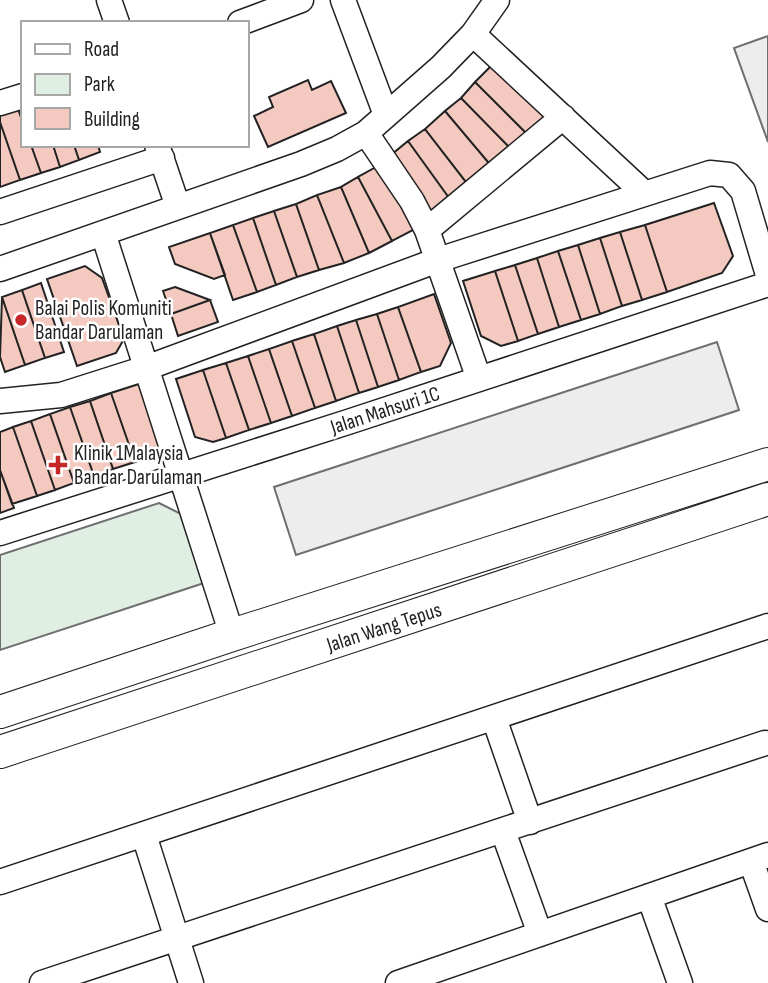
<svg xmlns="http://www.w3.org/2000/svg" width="768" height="983" viewBox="0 0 768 983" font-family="'Sofia Sans Condensed',sans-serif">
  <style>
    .green { fill: #e0efe3; stroke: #6f6f6f; stroke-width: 2 }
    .parking { fill: #ededed; stroke: #6f6f6f; stroke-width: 2 }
    .building { fill: #f3c9c0; stroke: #222; stroke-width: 2 }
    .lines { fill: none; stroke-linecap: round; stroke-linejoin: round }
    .minor-casing { stroke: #222; stroke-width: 27 }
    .major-casing { stroke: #222; stroke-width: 34 }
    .minor { stroke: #fff; stroke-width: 24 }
    .major { stroke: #fff; stroke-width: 32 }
    .poi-dot { fill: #c62828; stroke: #fff; stroke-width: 2.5 }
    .labels { text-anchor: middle; stroke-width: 5; stroke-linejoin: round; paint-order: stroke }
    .poi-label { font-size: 21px; fill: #222; stroke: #fff; text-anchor: start }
    .street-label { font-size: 21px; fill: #222; stroke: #fff }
  </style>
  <rect width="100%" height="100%" fill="#fff"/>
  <!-- green -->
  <path class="green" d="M159,503L185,516L207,582L0,650V555Z"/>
  <!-- parking -->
  <path class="parking" d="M768,36V142L734,48Z
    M717,342L739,410L296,555L274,487Z"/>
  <!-- building -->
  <path class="building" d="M493,64L546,116L527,134L475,82Z
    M308,80L312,90L331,81L346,113L268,147L254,116L273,107L269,97Z
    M475,82L527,134L511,149L461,98Z
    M461,98L511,149L493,168L445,111Z
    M17,106L23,123V145H31L41,173L20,180L0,122V112Z
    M445,111L493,168L469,186L425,129Z
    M0,122L20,180L0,187Z
    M425,129L469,186L452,202L408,141Z
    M408,141L452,202L433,215L391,155Z
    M31,145H53L60,167L41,173Z
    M53,145H74L79,160L60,167Z
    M74,145H98L100,152L79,160Z
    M376,167L417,228L392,241L358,177Z
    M358,177L392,241L369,253L341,187Z
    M341,187L369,253L344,263L317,195Z
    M317,195L344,263L319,270L296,204Z
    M714,203L733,256L722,273L667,292L645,225Z
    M296,204L319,270L297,277L274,211Z
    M274,211L297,277L276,285L253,218Z
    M253,218L276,285L257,292L233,225Z
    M233,225L257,292L233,300L210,233Z
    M645,225L667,292L642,300L620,232Z
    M620,232L642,300L622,306L600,238Z
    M210,233L225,275L214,279L175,264L169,247Z
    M600,238L622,306L600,314L578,245Z
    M578,245L600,314L581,320L558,251Z
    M558,251L581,320L559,327L537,258Z
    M537,258L559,327L538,334L515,265Z
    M515,265L538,334L518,341L495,271Z
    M85,266L102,278L124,339L116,353L77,366L47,279Z
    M495,271L518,341L501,346L481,336L463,281Z
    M41,283L64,352L45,358L22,290Z
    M175,287L210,300L171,314L163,291Z
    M22,290L45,358L25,365L2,297Z
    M434,294L451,343L440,366L421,372L398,307Z
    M2,297L25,365L5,372L0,357Z
    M210,300L218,322L178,336L171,314Z
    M398,307L421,372L399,380L377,314Z
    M377,314L399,380L378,387L356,320Z
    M356,320L378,387L359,393L337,326Z
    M337,326L359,393L336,401L314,334Z
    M314,334L336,401L315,408L292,341Z
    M292,341L315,408L292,416L269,349Z
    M269,349L292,416L271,423L248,356Z
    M248,356L271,423L249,430L226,363Z
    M226,363L249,430L226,438L203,370Z
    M203,370L226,438L213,442L195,437L176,379Z
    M148,381L167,436L157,454L135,462L111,393Z
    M111,393L135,462L113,469L90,401Z
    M90,401L113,469L94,476L70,407Z
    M70,407L94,476L74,483L50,414Z
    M50,414L74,483L55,490L31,421Z
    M31,421L55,490L37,496L13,427Z
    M13,427L37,496L12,504L0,470V432Z
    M0,470L14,508L0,513Z"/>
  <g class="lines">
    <defs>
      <path id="minor" d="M109,0L117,23
        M343,0L386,115
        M240,23L301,0
        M473,34L644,193
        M0,103L23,96
        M366,133L412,201L427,230L479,379
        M157,145L178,207
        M0,212L162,158
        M427,230L563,117
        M103,233L232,635
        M0,269L301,164L337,149L366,133L441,67L473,34L497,0
        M0,401L61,395L146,368L438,260L710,173L729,175L743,191L768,275
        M0,533L348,422L768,284
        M494,718L530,822
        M503,831L540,934
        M144,835L191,983
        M751,861L768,909
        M0,882L768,626
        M649,896L680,983
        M42,983L765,743
        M398,983L768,855"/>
      <path id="major" d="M0,712L232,635L768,464
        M0,752L768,499"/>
    </defs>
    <!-- minor casing -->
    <use href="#minor" class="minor-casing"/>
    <!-- major casing -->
    <use href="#major" class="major-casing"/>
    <!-- minor -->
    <use href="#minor" class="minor"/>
    <!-- major -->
    <use href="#major" class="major"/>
  </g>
  <!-- markers -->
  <g class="poi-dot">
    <circle cx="21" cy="320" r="7"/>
    <path d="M54.5 454.5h7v7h7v7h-7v7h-7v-7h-7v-7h7z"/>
  </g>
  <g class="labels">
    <!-- poi labels -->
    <g class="poi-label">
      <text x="35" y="315">Balai Polis Komuniti<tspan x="35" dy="24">Bandar Darulaman</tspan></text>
      <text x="74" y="460">Klinik 1Malaysia<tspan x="74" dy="24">Bandar Darulaman</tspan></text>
    </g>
    <!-- street labels -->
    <g class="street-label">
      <text transform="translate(385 410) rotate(-18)" y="7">Jalan Mahsuri 1C</text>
      <text transform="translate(384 627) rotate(-18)" y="7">Jalan Wang Tepus</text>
    </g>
  </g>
  <!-- legend -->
  <rect x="21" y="21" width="228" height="126" fill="#ffffff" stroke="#a7a7a7" stroke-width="2"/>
  <rect x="35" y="44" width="35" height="10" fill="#ffffff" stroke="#a7a7a7" stroke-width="2"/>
  <text x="84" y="56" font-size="21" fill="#222222">Road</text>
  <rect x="35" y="74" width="35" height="21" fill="#e0efe3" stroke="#a7a7a7" stroke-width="2"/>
  <text x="84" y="91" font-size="21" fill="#222222">Park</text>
  <rect x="35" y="108" width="35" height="21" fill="#f3c9c0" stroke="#a7a7a7" stroke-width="2"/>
  <text x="84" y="126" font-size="21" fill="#222222">Building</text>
</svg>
